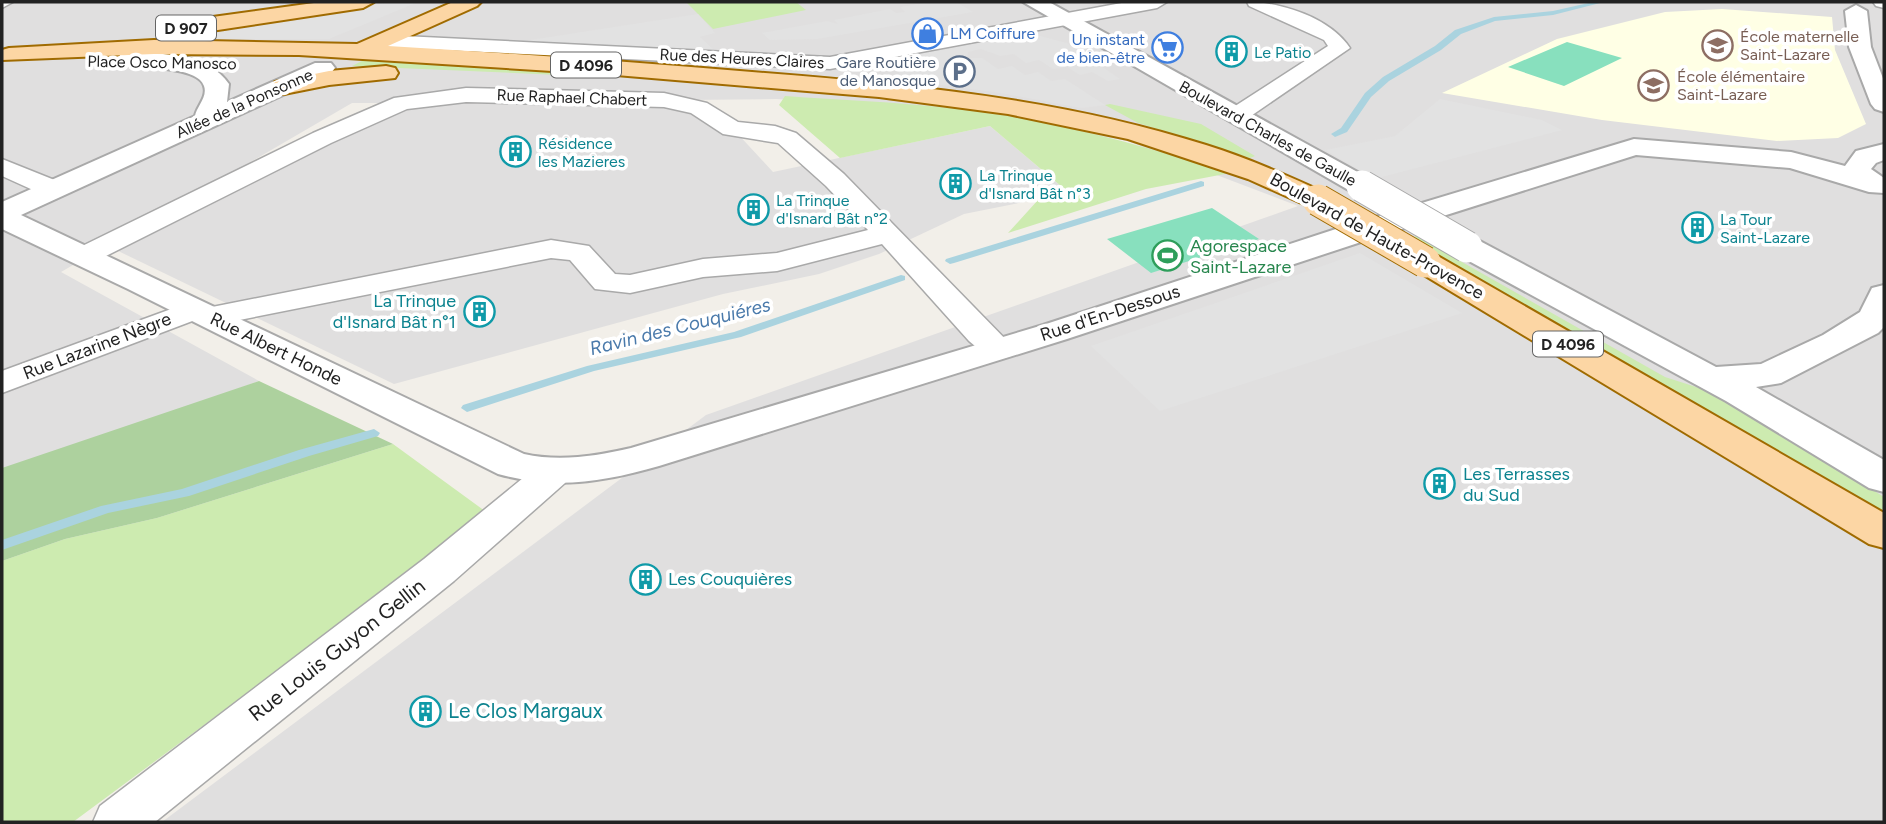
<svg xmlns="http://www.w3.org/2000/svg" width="1886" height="824" viewBox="0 0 1886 824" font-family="Figtree,sans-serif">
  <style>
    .residential { fill: #e0dfdf }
    .education { fill: #ffffe5 }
    .grass { fill: #cdebb0 }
    .forest { fill: #add19e }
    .pitch { fill: #88e0be }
    .parking { fill: #e2e2e2 }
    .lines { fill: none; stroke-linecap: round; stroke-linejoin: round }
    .stream { fill: #aad3df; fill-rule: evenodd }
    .minor-casing { stroke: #a9a9a9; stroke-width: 3 }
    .tertiary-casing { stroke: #a9a9a9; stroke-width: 4 }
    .primary-casing { stroke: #a06b00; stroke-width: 4 }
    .minor { fill: #fff; fill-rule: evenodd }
    .tertiary { fill: #fff; fill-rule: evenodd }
    .primary { fill: #fcd6a4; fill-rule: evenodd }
    .tertiary-bridge-casing { stroke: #a9a9a9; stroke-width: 33; stroke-linecap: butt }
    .primary-bridge-casing { stroke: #a06b00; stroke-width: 33; stroke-linecap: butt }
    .tertiary-bridge { stroke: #fff; stroke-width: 31 }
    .primary-bridge { stroke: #fcd6a4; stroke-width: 31 }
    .labels { text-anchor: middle; stroke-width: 7; stroke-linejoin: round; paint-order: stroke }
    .shield { fill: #fff; stroke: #646464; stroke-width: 2 }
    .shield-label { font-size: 16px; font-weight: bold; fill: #222 }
    .far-shop-label { font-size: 16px; fill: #366cbe; stroke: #fff; text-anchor: start }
    .far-education-label { font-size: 16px; fill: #785e54; stroke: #fff; text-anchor: start }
    .far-culture-label { font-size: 16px; fill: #0d838f; stroke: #fff; text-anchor: start }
    .far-street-label { font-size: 16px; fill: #222; stroke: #fff }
    .far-service-label { font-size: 16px; fill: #4e5e75; stroke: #fff; text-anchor: end }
    .street-label { font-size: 18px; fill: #222; stroke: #fff }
    .leisure-label { font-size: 18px; fill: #27864d; stroke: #fff; text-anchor: start }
    .culture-label { font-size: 18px; fill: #0d838f; stroke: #fff; text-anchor: start }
    .water-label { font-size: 19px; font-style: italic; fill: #4a7aab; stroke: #fff }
    .near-street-label { font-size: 21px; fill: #222; stroke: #fff }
    .near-culture-label { font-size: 21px; fill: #0d838f; stroke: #fff; text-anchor: start }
  </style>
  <rect width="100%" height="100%" fill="#f2efe9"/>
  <!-- residential -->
  <path class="residential" d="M2,2H1884V822H162L706,415L1298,206L1127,141L950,108L776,99L685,100L736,132L773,172L990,126L1069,193L964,214L879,254L819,274L723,294L394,384L114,249L390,103H352L61,272L259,381L2,477Z"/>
  <!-- education -->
  <path class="education" d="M1722,9L1832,17L1835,50L1866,124L1838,138L1777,141L1602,120L1442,93L1557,39L1665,12Z"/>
  <!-- grass -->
  <path class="grass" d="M686,2H796L806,10L713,29Z
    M370,57L644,76L605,77L352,66Z
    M785,96C840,100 895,102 950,108C1046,118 1138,144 1230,173L1146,189L1008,233L1038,200L1068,192L990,126L840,158L779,105Z
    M1110,104L1201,124L1255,156L1250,158L1138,123L1105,105Z
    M1416,236L1665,377L1721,395L1884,497V520L1410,239Z
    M393,444L489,514L73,822H2V561L65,539L157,518Z"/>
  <!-- forest -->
  <path class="forest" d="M259,381L393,444L157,518L65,539L2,561V468Z"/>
  <!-- pitch -->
  <path class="pitch" d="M1567,42L1622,58L1564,86L1508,67Z
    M1212,208L1259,239L1151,273L1107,239Z"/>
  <!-- parking -->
  <path class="parking" d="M391,2H418L329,39H139Z
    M931,2H956L973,12L817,39L770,40L762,33L827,21L838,24L834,20L890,9L896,13L905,12L900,7Z
    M698,14L715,33L700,37L715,51L524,41Z
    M1003,33L1037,35L1067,43L1120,79L1108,81L1092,72L1080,75L1067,67L1053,69L1039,60L1026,63L1014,54L1000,56L981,49L968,52L967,58H982L998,69L1012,66L1025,75L1038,72L1051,81L1065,79L1105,105L1081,108L1001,93L898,79L900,65L925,48Z
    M1440,99L1542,120L1562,130L1374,179L1325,150L1395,136Z
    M1360,253L1462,313L1160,411L1091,346Z"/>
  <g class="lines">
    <!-- stream -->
    <path class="stream" d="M1593,2H1604L1553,15L1495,21L1461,34L1441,50L1389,81L1371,97L1347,132L1335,137L1331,134L1341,128L1365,93L1383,77L1435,46L1455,30L1494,17L1553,11Z
      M1201,181L1204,182V186L954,263L950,264L945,261L946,259Z
      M901,275L905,276V280L741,337L594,371L467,412L461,408L463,405L587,366L734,332Z
      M374,429L380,433L378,436L309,456L189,496L108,513L2,550V540L101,506L182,489L299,450Z"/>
    <defs>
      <path id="minor" d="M2,2H13L2,8Z
        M1127,2H1167L1157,8L830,69L383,47L373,41L383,35L830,57Z
        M1247,2C1282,2 1330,18 1350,48L1245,120H1229L1225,115L1229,110L1328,46L1324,40L1249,6Z
        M1873,2H1884V8L1876,6Z
        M466,88L664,93L707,103L738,122L775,126L796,133L844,174L1015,349L1011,356L999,359L987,356L969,341L882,244L777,271L703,277L630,293L595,289L570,260L551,258L209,326L195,320L2,393V371L193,301L204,303L207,308L551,240L589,246L615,274L630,275L703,259L777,253L868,230L826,186L778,143L723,134L691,113L664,107L466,102L407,109L331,143L94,262L84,265L74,262L70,256L74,250L313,133L394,98Z
        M2,159L62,183L66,189L62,195H44L2,176Z
        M552,462L565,465L571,474L565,483L454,581L155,822H93L100,806L424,559L539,465Z"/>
      <path id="tertiary" d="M1023,2H1049L1372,180L1376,186L1372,192L1362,195L1352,192Z
        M1856,5L1867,11L1871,47L1884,81V112L1875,109L1871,104L1849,47L1845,11Z
        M129,52C163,54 208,53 229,84L227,102L315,63H331L335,68L331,73L21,215L524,454C560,462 596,456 631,448L1043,325L1339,228L1634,139L1791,152L1845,166L1856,151L1884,144V160L1876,163L1871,169L1884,178V193L1869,192L1790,168L1636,155L1361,242L1067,339L659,466C603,482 555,490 498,474L128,289L2,229V202L195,116C196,107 208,97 204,86C199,66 138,68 121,64L117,59L121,54Z
        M1467,238L1478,240L1716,367L1761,364L1823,335L1860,312L1872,288L1884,285V327L1878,333L1781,383L1756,387L1884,460V492L1869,488L1726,401L1456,254L1451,247L1456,240Z"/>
      <path id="primary" d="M321,2H374L363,8L198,33L187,26L198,19Z
        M453,2H481L477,6L388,46C510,53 631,62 752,72C905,84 1059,98 1206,145C1248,158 1288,176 1328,194L1333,200L1328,206L1318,209L1308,206L1248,179L1128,139L1008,114L879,97L616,75L299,55L154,54L2,60V50L9,48L154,40L357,44Z
        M386,66L395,68L398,73L395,78L329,85L284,94L275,92L272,87L275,82L329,71Z
        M1425,252L1436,255L1884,513V548L1869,544L1414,269L1409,262L1414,255Z"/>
    </defs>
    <!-- minor casing -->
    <use href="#minor" class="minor-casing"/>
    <!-- tertiary casing -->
    <use href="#tertiary" class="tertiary-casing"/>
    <!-- primary casing -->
    <use href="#primary" class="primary-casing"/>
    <!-- minor -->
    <use href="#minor" class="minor"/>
    <!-- tertiary -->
    <use href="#tertiary" class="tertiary"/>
    <!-- primary -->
    <use href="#primary" class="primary"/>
    <defs>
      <path id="tertiary-bridge" d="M1362,186L1467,247"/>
      <path id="primary-bridge" d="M1318,200L1425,262"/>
    </defs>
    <!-- tertiary-bridge casing -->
    <use href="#tertiary-bridge" class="tertiary-bridge-casing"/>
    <!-- primary-bridge casing -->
    <use href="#primary-bridge" class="primary-bridge-casing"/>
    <!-- tertiary-bridge -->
    <use href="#tertiary-bridge" class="tertiary-bridge"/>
    <!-- primary-bridge -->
    <use href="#primary-bridge" class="primary-bridge"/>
  </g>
  <!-- icons -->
  <defs>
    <symbol id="shop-ring" viewBox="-11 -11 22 22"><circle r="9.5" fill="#fff" stroke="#3f7fe0" stroke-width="1.5"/><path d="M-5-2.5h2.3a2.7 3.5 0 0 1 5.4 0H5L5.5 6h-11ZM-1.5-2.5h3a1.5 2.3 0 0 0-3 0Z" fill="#3f7fe0"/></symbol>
    <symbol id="school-ring" viewBox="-11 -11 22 22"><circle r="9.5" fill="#fff" stroke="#8d6e63" stroke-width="1.5"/><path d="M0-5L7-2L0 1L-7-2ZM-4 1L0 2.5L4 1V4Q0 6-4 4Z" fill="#8d6e63"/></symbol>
    <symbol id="supermarket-ring" viewBox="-11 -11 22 22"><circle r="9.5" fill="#fff" stroke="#3f7fe0" stroke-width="1.5"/><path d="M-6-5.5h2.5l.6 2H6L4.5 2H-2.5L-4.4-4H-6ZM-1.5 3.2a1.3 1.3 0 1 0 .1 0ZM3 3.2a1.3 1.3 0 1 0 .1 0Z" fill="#3f7fe0"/></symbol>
    <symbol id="building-ring" viewBox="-11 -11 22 22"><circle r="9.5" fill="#fff" stroke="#0f9aa8" stroke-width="1.5"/><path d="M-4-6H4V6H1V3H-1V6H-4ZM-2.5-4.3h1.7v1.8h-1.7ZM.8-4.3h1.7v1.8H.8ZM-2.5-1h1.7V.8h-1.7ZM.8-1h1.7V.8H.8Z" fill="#0f9aa8"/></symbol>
    <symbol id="parking-ring" viewBox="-11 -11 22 22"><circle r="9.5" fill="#fff" stroke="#5c6f8a" stroke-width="1.5"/><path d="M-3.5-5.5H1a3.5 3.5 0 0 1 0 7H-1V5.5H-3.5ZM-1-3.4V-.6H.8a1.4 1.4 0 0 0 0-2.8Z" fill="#5c6f8a"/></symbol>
    <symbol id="stadium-ring" viewBox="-11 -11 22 22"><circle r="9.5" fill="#fff" stroke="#2e9e5b" stroke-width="1.5"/><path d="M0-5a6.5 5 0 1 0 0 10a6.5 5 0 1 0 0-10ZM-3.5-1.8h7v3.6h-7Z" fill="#2e9e5b"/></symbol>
  </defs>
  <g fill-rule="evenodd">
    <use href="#shop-ring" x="910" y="16" width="35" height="35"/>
    <use href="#school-ring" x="1700" y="28" width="35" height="35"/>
    <use href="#supermarket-ring" x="1150" y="30" width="35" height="35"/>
    <use href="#building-ring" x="1214" y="34" width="35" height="35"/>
    <use href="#parking-ring" x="942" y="54" width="35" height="35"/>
    <use href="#school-ring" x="1636" y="68" width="35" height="35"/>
    <use href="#building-ring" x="498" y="134" width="35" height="35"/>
    <use href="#building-ring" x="938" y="166" width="35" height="35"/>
    <use href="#building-ring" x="736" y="192" width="35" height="35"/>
    <use href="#building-ring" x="1680" y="210" width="35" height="35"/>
    <use href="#stadium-ring" x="1150" y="238" width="35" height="35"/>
    <use href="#building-ring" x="462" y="294" width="35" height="35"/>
    <use href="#building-ring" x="1422" y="466" width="35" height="35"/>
    <use href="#building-ring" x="628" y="562" width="35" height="35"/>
    <use href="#building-ring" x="408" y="694" width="35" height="35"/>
  </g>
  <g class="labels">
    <!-- shield labels -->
    <g class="shield">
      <rect x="156" y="15.5" width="60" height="25" rx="5"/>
      <rect x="551" y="52.5" width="70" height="25" rx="5"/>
      <rect x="1533" y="331.5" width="70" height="25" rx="5"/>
    </g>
    <g class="shield-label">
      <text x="186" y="34">D 907</text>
      <text x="586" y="71">D 4096</text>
      <text x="1568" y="350">D 4096</text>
    </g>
    <!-- far-shop labels -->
    <g class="far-shop-label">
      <text x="950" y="39">LM Coiffure</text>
      <text x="1145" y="45" text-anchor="end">Un instant<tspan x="1145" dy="18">de bien-être</tspan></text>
    </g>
    <!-- far-education labels -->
    <g class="far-education-label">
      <text x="1740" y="42">École maternelle<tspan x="1740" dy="18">Saint-Lazare</tspan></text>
      <text x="1677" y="82">École élémentaire<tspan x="1677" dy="18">Saint-Lazare</tspan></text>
    </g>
    <!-- far-culture labels -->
    <g class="far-culture-label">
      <text x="1254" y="58">Le Patio</text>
      <text x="538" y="149">Résidence<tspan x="538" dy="18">les Mazieres</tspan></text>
      <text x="979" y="181">La Trinque<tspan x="979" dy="18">d'Isnard Bât n°3</tspan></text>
      <text x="776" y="206">La Trinque<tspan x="776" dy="18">d'Isnard Bât n°2</tspan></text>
      <text x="1720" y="225">La Tour<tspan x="1720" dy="18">Saint-Lazare</tspan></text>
    </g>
    <!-- far-street labels -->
    <g class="far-street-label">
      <text transform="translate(742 58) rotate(3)" y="6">Rue des Heures Claires</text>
      <text transform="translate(162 62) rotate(1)" y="6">Place Osco Manosco</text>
      <text transform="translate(572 97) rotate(2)" y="6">Rue Raphael Chabert</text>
      <text transform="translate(244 103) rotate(-24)" y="6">Allée de la Ponsonne</text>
      <text transform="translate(1268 133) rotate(29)" y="6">Boulevard Charles de Gaulle</text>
    </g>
    <!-- far-service labels -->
    <g class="far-service-label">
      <text x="936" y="68">Gare Routière<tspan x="936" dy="18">de Manosque</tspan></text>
    </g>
    <!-- street labels -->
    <g class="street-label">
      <text transform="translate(1377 236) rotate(29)" y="6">Boulevard de Haute-Provence</text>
      <text transform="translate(1110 313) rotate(-18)" y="6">Rue d'En-Dessous</text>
      <text transform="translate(97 346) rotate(-21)" y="6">Rue Lazarine Nègre</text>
      <text transform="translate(276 349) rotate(26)" y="6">Rue Albert Honde</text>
    </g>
    <!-- leisure labels -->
    <g class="leisure-label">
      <text x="1190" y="252">Agorespace<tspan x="1190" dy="21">Saint-Lazare</tspan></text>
    </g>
    <!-- culture labels -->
    <g class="culture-label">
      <text x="456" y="307" text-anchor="end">La Trinque<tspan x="456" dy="21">d'Isnard Bât n°1</tspan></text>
      <text x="1463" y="480">Les Terrasses<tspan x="1463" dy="21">du Sud</tspan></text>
      <text x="668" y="585">Les Couquières</text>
    </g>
    <!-- water labels -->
    <g class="water-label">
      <text transform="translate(680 326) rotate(-14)" y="7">Ravin des Couquiéres</text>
    </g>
    <!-- near-street labels -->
    <g class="near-street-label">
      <text transform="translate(337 650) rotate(-38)" y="7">Rue Louis Guyon Gellin</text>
    </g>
    <!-- near-culture labels -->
    <g class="near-culture-label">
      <text x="448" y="718">Le Clos Margaux</text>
    </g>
  </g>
  <!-- border -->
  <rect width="1886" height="824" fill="none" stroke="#222222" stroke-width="7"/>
</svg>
